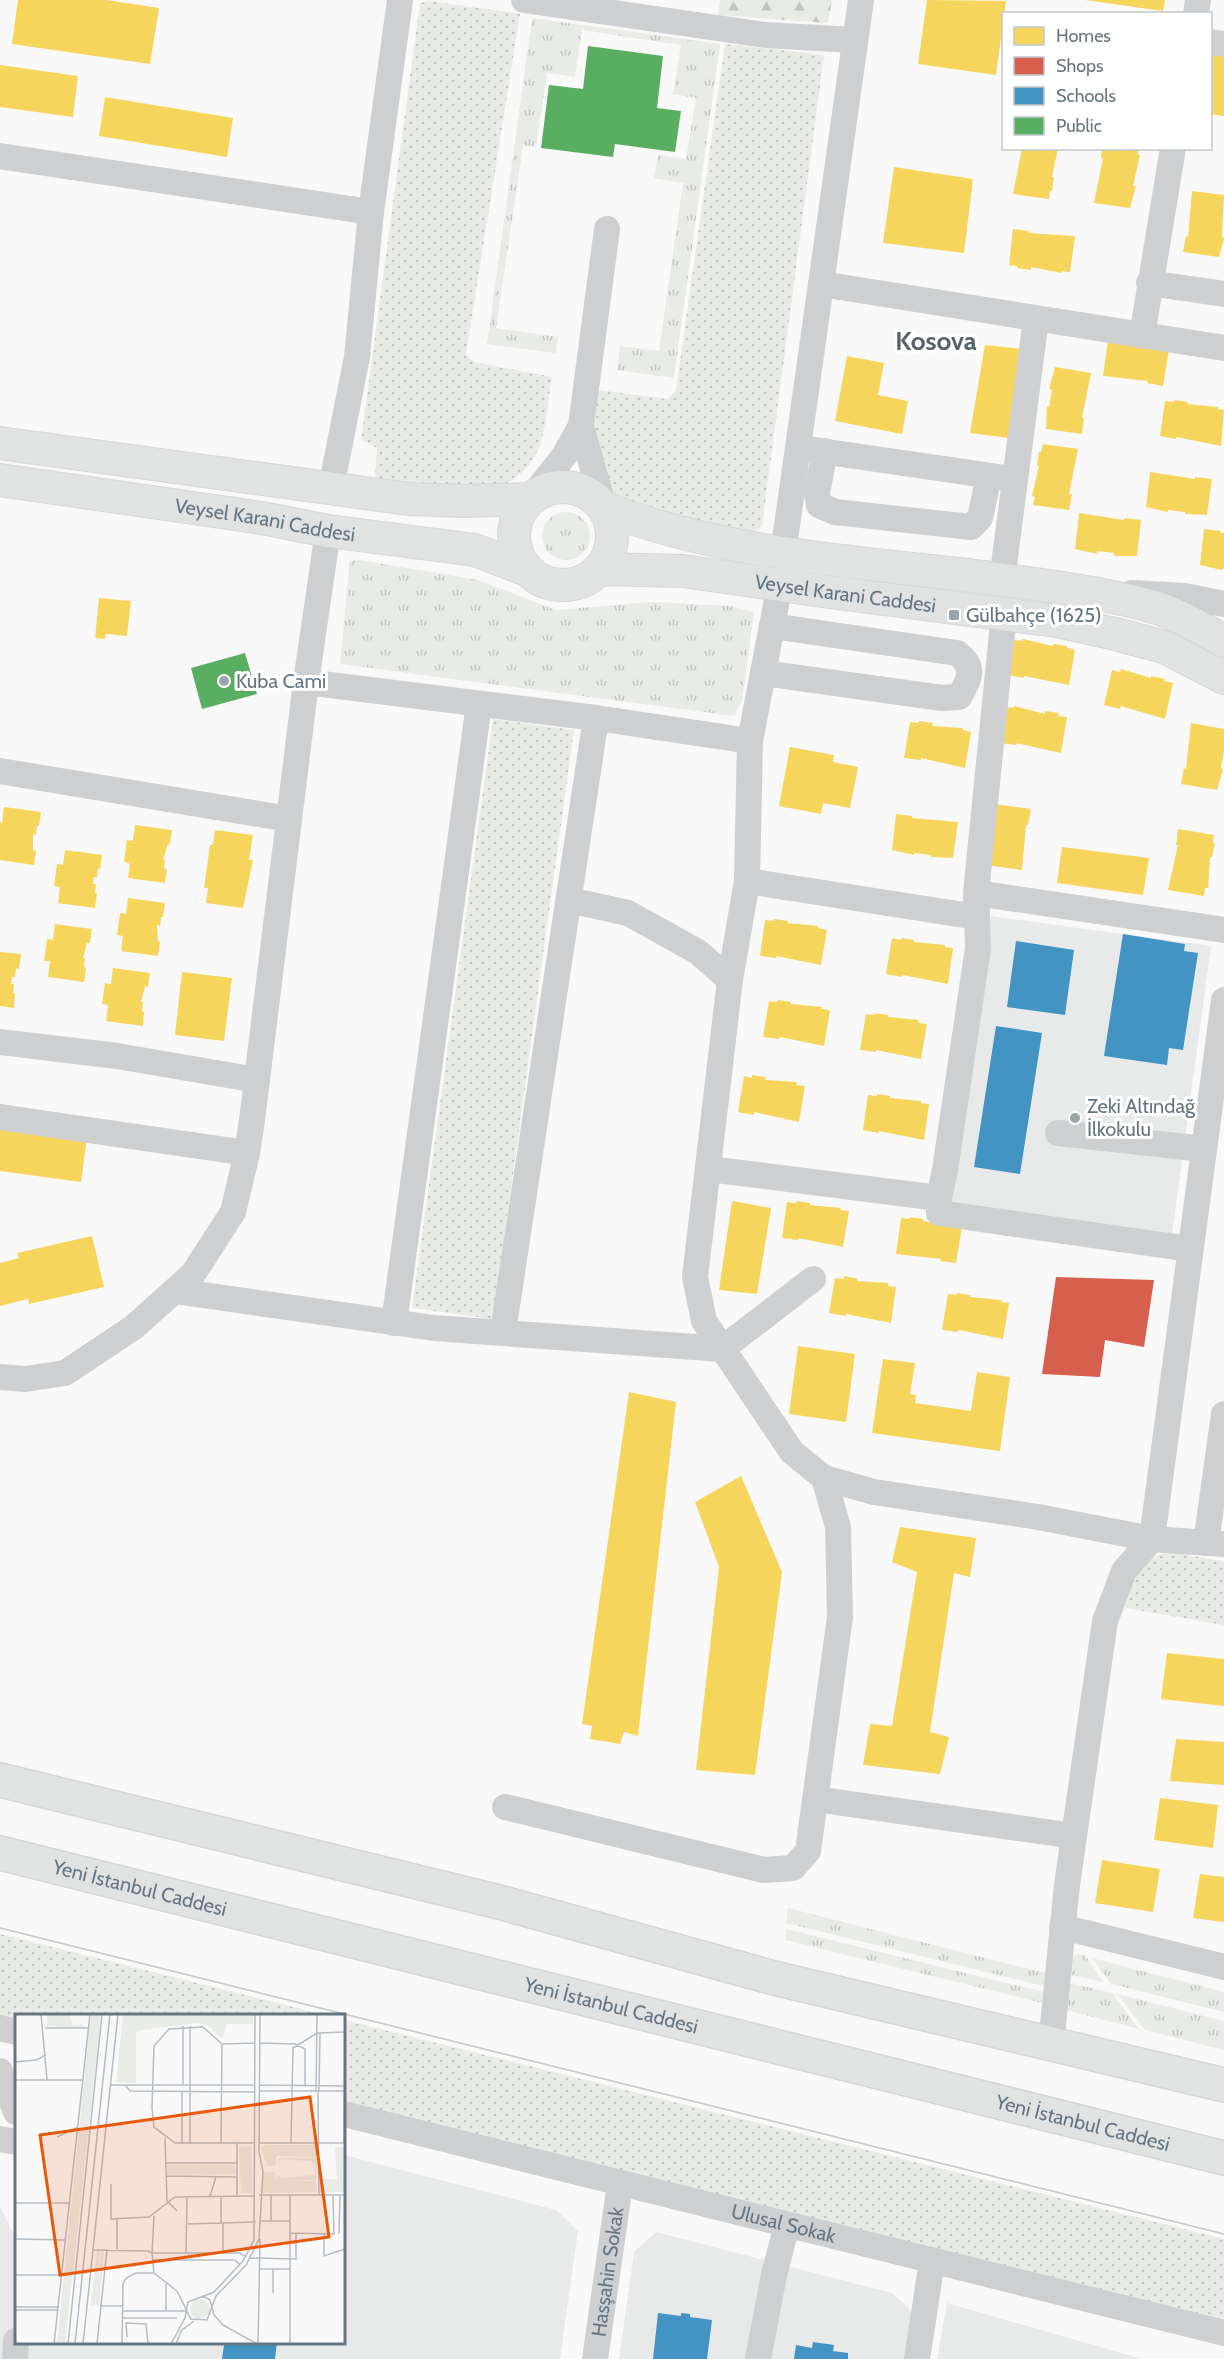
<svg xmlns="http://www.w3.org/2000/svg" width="1224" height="2359" viewBox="0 0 1224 2359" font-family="Cabin,sans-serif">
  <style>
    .built { fill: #e8e9e9 }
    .grass { fill: url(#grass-tufts) }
    .forest { fill: url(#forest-firs) }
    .park { fill: url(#park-dots) }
    .homes { fill: #f6d55c }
    .shops { fill: #d6604d }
    .schools { fill: #4393c3 }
    .public { fill: #5aae61 }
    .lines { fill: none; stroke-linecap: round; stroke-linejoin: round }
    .major-casing { stroke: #d5d6d7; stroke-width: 34 }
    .highway-casing { stroke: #d5d6d6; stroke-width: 36 }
    .minor { stroke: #cecfd0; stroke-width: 26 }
    .major { stroke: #e1e2e2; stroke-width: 32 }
    .highway { stroke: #e1e2e2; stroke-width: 33 }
    .tram { stroke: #c3c5c6; stroke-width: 1.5 }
    .poi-dot { fill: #99a4ac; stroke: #fff; stroke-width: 2 }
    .labels { text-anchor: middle; stroke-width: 6; stroke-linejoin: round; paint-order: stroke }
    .street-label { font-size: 20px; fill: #657683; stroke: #fff }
    .poi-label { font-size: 20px; fill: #657683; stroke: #fff; text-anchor: start }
    .district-label { font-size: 26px; font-weight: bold; fill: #57646e; stroke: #fff }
    .inset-road { fill: none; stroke: #b5bdc3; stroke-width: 1.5 }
    .view { fill: #e8590c; fill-opacity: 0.15; stroke: #e8590c; stroke-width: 3 }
    .inset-edge { fill: none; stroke: #657683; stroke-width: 3 }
  </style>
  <defs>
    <pattern id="grass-tufts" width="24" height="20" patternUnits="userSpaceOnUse" patternTransform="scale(1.5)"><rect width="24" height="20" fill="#e8ebe6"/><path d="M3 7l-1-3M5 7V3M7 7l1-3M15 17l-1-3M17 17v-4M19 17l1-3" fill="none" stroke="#c0c3c0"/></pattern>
    <pattern id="forest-firs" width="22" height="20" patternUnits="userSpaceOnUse" patternTransform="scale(1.5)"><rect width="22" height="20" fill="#e8ebe6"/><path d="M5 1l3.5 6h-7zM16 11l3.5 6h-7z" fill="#c0c3c0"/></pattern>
    <pattern id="park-dots" width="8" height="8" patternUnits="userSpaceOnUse" patternTransform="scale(1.5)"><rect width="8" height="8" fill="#e8ebe6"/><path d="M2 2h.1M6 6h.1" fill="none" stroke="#c0c3c0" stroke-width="1.8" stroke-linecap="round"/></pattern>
  </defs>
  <rect width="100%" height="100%" fill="#f9f9f9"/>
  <!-- built -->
  <path class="built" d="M990,916L1211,946L1172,1235L951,1205Z
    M344,2155L556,2210L578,2231L560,2359H0V2207L16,2239V2342H344Z
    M656,2232L892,2293L912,2311L905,2359H619L634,2252Z
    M947,2303L1142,2359H937Z"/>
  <!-- grass -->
  <path class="grass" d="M532,18L720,44L674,378L617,370L620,346L659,351L683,183L654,178L658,155L686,159L696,98L673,94L681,45L582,30L575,77L547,73L536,147L523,146L496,328L558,337L556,353L487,344Z
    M542 536a24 24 0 1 1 48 0a24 24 0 1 1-48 0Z
    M359,560L478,580L556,610L650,602L731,606L754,612L742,701L734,716L340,664L350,561Z
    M788,1908L1045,1973L1044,1986L786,1923Z
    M786,1929L1044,1992L1042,2003L785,1940Z
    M1079,1954L1085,1955L1103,1982L1067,1974L1072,1955Z
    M1092,1958L1224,1992V2012L1111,1984Z
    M1066,1982L1112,1993L1139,2029L1062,2009Z
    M1117,1994L1224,2021V2050L1145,2030Z"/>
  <!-- forest -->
  <path class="forest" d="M720,0H832L828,23L718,15Z"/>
  <!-- park -->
  <path class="park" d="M429,1L520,14L466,354L474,362L552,377C549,394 545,437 538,450C508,513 429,489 375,479L377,448L361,440L420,3Z
    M725,44L824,55L762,526L751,533L627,507L608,491L593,455L598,390L668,399L676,390Z
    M493,719L574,730L493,1319L412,1308Z
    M1168,1552L1224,1561V1625L1125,1608C1135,1579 1136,1562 1168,1552Z
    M0,1934L325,2015L16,2016V2020L0,2015Z
    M344,2020L1224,2239V2321L344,2101Z"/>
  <!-- homes -->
  <path class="homes" d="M18,0H107L159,8L150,64L12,44Z
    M927,0L1006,1L996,75L918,64Z
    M1085,0H1165L1163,11Z
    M1211,52L1224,53V116L1210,114Z
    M0,65L78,76L73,117L0,107Z
    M105,97L233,118L227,157L99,136Z
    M1022,148H1058L1052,177H1054L1052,191H1050L1049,199L1013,194Z
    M1102,148H1139L1138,155H1140L1133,186H1136L1130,208L1094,203L1103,158H1101Z
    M894,167L973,179L964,253L883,243Z
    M1192,191L1224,195L1222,235L1224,239L1219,257L1183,252L1186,236L1188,237Z
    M1013,229L1029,231V233L1075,236L1070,272L1062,271V273L1031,267V270L1017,268V266L1009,265Z
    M1108,340L1169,350L1163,386L1147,383L1148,381L1103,376Z
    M985,345L1023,349L1009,438L970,433Z
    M847,356L884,363L878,395L908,401L902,434L835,421Z
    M1055,367L1091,373L1082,418H1084L1082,434L1046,429L1047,406L1049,407L1052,390L1049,389Z
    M1174,400L1188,402L1187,404L1218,407V409L1224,410L1221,446L1176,437V439L1160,436L1165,401L1174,402Z
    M1043,444L1078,449L1069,494H1072L1069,510L1033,505L1035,497L1032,496L1039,466L1037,465L1039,452H1041Z
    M1150,472L1195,479V477L1212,479L1207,515L1185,514V512L1168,510V512L1146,507Z
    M1079,513L1124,520L1125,518L1141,520L1137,556H1114V553L1097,551V554L1075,549Z
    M1204,529L1221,531L1220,533H1224V568L1222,570L1200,565Z
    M99,598L131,601L127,636L106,634L105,639L95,638Z
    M1023,639L1053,646V644L1067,646V648L1075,650L1069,685L1024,676V678L1008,675L1014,640L1022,641Z
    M1121,669L1151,678V676L1165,679L1164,681L1173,683L1165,719L1121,706L1120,709L1104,705L1112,670L1120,672Z
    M1014,706L1045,714V711L1059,713L1058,716L1067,717L1061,753L1016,743V745L1000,743L1006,707L1014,708Z
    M919,721L933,723L932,726L963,728V730L971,732L965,768L921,758V760L904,758L910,722L918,723Z
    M1191,723L1224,729V751L1221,768L1223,769L1217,790L1181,784L1184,768L1186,769Z
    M790,747L834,755L833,762L858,767L850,808L823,803L821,814L779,806Z
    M995,804L1031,809L1028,825H1026L1022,870L986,865Z
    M4,807L41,812L39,826H37L36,835L33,834V850L36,851L34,865L0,860V822L2,823Z
    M896,814L912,816V818L958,822L953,858L931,857V855L914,853V855L892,850Z
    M135,825L172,830L170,844H168L163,860H165L164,869H167L165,883L128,878L130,863L124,862L127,840L133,841Z
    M1178,829L1214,835L1213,843H1215L1212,857H1210L1208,888H1205L1204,896L1168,890L1178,845H1176Z
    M215,830L253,835L249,860H253L243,908L206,903L208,888H204L210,845H213Z
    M1062,847L1149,858L1143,895L1057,883Z
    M65,850L102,855L100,869L98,868L97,877H94L93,884H96L95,893H97L95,908L58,903L60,887L54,886L57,864L63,865Z
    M128,898L165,903L163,917H161L160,926L157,925L158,941L160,942L158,956L121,951L123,936L117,935L120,913L126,914Z
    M774,919L788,921L787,923L818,926V928L827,930L821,965L776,956V958L760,956L765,920L774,921Z
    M55,924L92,929L90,943H87L83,958H85L84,967L86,968L84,982L48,977L50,961H44L47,939L53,940Z
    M892,938L901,940V938L914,940V942L945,945V947L953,948L948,984L903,975L902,977L886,974Z
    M0,952L21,954L19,969L16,968L15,977H12L11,984H14L13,993H15L14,1008L0,1006Z
    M113,968L150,973L148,987L145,986L141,1002H143L142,1011L144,1012L143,1026L106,1021L108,1005L102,1004L105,983L111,984Z
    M182,972L232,978L224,1041L175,1035Z
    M778,1000L791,1002V1004L822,1007V1009L830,1010L824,1046L780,1037L779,1039L763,1037L769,1001L777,1002Z
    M875,1013L888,1015V1017L919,1020L918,1023L927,1024L921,1059L876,1050V1052L860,1050L866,1014L874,1015Z
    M752,1075L766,1077L765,1080L797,1082L796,1085L805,1086L799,1122L754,1112V1115L738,1112L744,1076L752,1078Z
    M877,1094L890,1096V1098L921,1101V1103L929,1104L924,1140L879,1131V1133L863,1130L868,1095L877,1096Z
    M0,1118L88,1130L81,1182L0,1171Z
    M732,1201L771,1208L757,1294L719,1290Z
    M797,1201L810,1203V1205L841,1208L840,1210L849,1211L843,1247L798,1238V1240L782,1238L787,1202L796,1203Z
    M910,1217L923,1219V1221L962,1227L956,1263L940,1261L941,1259L896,1254L901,1218L909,1219Z
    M92,1236L104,1287L29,1304L28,1299L0,1306V1263L19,1258L17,1253Z
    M844,1276L858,1279L857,1281L888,1283V1286L896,1287L891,1323L846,1314V1316L829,1313L835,1278L844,1279Z
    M957,1293L970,1295V1297L1001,1300V1302L1009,1303L1003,1339L959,1330L958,1332L942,1330L948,1294L956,1295Z
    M798,1346L855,1354L846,1422L789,1414Z
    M883,1359L915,1363L910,1394L916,1395L915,1403L971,1411L977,1372L1010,1377L1000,1451L872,1433Z
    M629,1392L676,1402L638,1736L624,1732L620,1744L590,1739L592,1726L582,1724Z
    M741,1476L782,1572L755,1775L696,1770L719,1567L695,1502Z
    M900,1527L976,1538L970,1577L954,1573L930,1732L949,1737L940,1774L863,1765L870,1724L892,1726L917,1572L892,1562Z
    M1167,1653L1224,1659V1706L1161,1699Z
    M1176,1739L1224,1742V1785L1170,1781Z
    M1160,1798L1218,1805L1213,1848L1154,1840Z
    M1102,1860L1160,1869L1153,1912L1095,1903Z
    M1200,1874L1224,1877V1922L1193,1918Z"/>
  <!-- shops -->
  <path class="shops" d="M1056,1277L1154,1280L1144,1347L1105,1340L1100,1377L1042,1374Z"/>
  <!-- schools -->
  <path class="schools" d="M1123,934L1185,944L1184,951L1198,953L1183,1050L1169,1048L1167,1065L1104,1056Z
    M1016,941L1074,950L1065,1015L1007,1007Z
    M996,1026L1042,1033L1020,1174L974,1167Z
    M658,2313L681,2316V2313L690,2314V2317L712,2320L707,2359H653Z
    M216,2342H277L275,2359H222L224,2345Z
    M813,2342L834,2345L833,2351L848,2353V2359H794L796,2345L812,2348Z"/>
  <!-- public -->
  <path class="public" d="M588,46L663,56L657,108L681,111L675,152L615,144L613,157L541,148L549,85L583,89Z
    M245,653L257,694L202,709L191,668Z"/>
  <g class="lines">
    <defs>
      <g id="major">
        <path d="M0,443L409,499L465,501L530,499"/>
        <path id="s3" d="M0,480L262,518L328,531L475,550L529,571"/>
        <circle cx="563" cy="536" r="49"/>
        <path d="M604,508C722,554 850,561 975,576C1035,584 1096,591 1154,607C1175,613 1205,630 1224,641"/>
        <path id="s4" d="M599,569L683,571L822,591L1057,621L1115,634L1164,647L1224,678"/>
      </g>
      <g id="highway">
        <path d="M0,1780L499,1902L774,1978L1224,2085"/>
        <path id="s5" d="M0,1853L1224,2158"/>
      </g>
    </defs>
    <!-- major casing -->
    <use href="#major" class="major-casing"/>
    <!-- highway casing -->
    <use href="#highway" class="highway-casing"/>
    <!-- minor -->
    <g class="minor">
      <path d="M524,0L765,35L855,40"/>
      <path d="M1196,14L1198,0"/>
      <path d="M1210,42L1224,44"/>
      <path d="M0,156L371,212"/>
      <path d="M1149,283L1224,294"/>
      <path d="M821,284L1224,348"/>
      <path d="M1142,336L1173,148"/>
      <path d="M807,449L1006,478"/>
      <path d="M825,451L817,493L819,505L835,512L971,527L980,518L989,476"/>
      <path d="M331,488L357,357L371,212L400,0"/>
      <path d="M530,499L564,456L581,426"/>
      <path d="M604,508L581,426L607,229"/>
      <path d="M783,554L861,0"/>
      <path d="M1002,580L1036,319"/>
      <path d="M780,584L750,741L747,881L730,980L695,1277L704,1321L792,1452L824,1478L874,1492L1038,1517L1152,1539L1224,1000"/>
      <path d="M1132,593L1185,596L1224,604"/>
      <path d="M763,673L942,698L959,697C970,679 976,667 957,653L772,626"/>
      <path d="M306,682L596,718L750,741"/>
      <path d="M0,771L289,819"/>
      <path d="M747,881L977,917L976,893L1004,613"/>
      <path d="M976,893L1224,930"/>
      <path d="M569,900L628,913L698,952L730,980"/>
      <path d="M0,1042L117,1056L257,1080"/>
      <path d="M0,1117L247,1153"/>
      <path d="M1058,1133L1204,1149"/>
      <path d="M709,1169L939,1198V1213L1190,1249"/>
      <path d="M939,1198L945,1170L978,948L977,917"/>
      <path d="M175,1291L434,1328L722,1349L813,1279"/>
      <path d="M394,1323L479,704"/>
      <path d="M503,1332L596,718"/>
      <path d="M0,1377L25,1379L65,1373L134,1327L193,1274L233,1212L247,1153L252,1120L306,682L328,531"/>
      <path d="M1206,1543L1224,1414"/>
      <path d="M815,1799L1074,1836"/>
      <path d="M505,1807L764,1870L793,1868L808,1851L840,1617L838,1527L824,1478"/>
      <path d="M1062,1927L1224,1967"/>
      <path d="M0,2028L16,2032"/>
      <path d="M1051,2045L1067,1885L1105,1621L1124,1571L1152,1539L1224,1544"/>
      <path d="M0,2071L16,2112"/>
      <path id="s1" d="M344,2114L1224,2333"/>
      <path d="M0,2139L16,2142"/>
      <path d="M15,2359L16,2341"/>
      <path id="s2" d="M595,2359L620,2184"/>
      <path d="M758,2359L774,2275L787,2225"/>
      <path d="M917,2359L932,2261"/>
    </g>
    <!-- major -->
    <use href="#major" class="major"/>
    <!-- highway -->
    <use href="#highway" class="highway"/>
    <!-- tram -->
    <path class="tram" d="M0,1928L1224,2234"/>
  </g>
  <!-- markers -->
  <g class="poi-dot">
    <rect x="948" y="609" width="12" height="12" rx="3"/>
    <circle cx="224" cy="681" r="6"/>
    <circle cx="1075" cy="1118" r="6"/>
  </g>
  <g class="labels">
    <!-- street labels -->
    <g class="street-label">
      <text dy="7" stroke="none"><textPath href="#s3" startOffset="268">Veysel Karani Caddesi</textPath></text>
      <text dy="7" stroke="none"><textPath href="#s4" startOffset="248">Veysel Karani Caddesi</textPath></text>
      <text dy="7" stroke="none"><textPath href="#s5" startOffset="144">Yeni İstanbul Caddesi</textPath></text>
      <text dy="7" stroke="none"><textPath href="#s5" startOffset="630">Yeni İstanbul Caddesi</textPath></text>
      <text dy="7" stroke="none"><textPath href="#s5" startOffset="1116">Yeni İstanbul Caddesi</textPath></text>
      <text dy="7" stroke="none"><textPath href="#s1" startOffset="453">Ulusal Sokak</textPath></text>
      <text dy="7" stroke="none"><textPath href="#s2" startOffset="88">Hasşahin Sokak</textPath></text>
    </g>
    <!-- poi labels -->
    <g class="poi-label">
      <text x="966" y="622">Gülbahçe (1625)</text>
      <text x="236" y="688">Kuba Cami</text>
      <text x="1087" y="1113">Zeki Altındağ<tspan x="1087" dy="23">İlkokulu</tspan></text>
    </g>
    <!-- district labels -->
    <g class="district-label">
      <text x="936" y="350">Kosova</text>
    </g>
  </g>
  <!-- overview -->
  <g transform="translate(15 2014)">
    <rect width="330" height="330" fill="#f9f9f9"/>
    <path d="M236,132L237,179H226L224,133ZM263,144H301V166H262V160L266,164L300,161V150L295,147L265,145L263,152ZM82,237H85L83,266L86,237L89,238L84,292L81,291L82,268L80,291H76ZM175 295a10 10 0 1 1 20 0a10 10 0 1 1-20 0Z" fill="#e8ebe6"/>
    <path d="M320,133H330V178H305L304,165H322Z" fill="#e8ebe6"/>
    <path d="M32,0H55L58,12L67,10L69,14L32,12ZM76,0H85L84,20L50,330H42ZM108,0H238V10H212L207,25L193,11L182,9L125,16L121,19V69L101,68ZM250,131H301V143L262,142L260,152H252L246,134ZM152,151H220V160L152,161ZM252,158H260L261,166L301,167L302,178L247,179L248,160Z" fill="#e8ebe6"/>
    <path class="inset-road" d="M26,0L32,66M175,12V130M30,14H74M245,29L280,30L290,35V71M0,48L21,46L31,41M0,66H68M168,70V12M96,71H240M244,71L330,72M111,72L115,77L240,78M244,77H329M301,78L302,0M303,78L304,181M304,78L305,19M42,123L63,113M150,124L152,187L162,197M206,129L207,30M222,129V181M239,129H160L139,113L137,94L139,32L154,15L188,13L207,30L240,29M244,129H330M276,129L278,34L302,19L329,18M329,129L330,18M167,130V78M150,149H222M151,162L222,163M96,170V205L134,203L160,183L240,182M244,181H330M195,182L201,163M206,183V209L241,208M0,189H55M139,202L137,239H225L231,243M245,207H275M256,207V181M173,210L206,209M275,219L319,220L318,181M309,220V242L330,235M324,220L325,182M0,225L51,226M102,235V205M79,236L133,237L137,239L139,259M171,239L172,183M208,239V209M235,244L281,245V219M138,246H220L225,251M244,255H275M0,261H48M162,277L176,305L192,306L201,282L231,251L244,225L248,157L244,138L245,0M258,279V255M188,282L195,286L199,301L208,311M85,292H107M0,293H44M0,296H43M107,297H171M151,297V270M107,304H162M208,311L242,330M112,323L111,309L131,310L133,330M39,330L75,0M53,330L87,0M60,330L95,0M68,330L103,0M82,330L92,235M107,330L108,270L111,264L121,259H139L162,277M156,330L170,304L173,288L199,278L228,247L239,226L240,0M161,330L166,317L179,307M243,330L245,225M275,330V181"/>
    <path class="view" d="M295,83L314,223L45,261L25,121Z"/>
    <rect width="330" height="330" class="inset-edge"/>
  </g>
  <!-- legend -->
  <rect x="1002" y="12" width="210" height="138" fill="#ffffff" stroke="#c1c8cd" stroke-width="1.5"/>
  <rect x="1014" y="27" width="30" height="18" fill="#f6d55c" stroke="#c1c8cd" stroke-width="1.5"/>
  <text x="1056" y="42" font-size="18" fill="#657683">Homes</text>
  <rect x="1014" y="57" width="30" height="18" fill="#d6604d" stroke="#c1c8cd" stroke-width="1.5"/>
  <text x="1056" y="72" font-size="18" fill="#657683">Shops</text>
  <rect x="1014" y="87" width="30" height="18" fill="#4393c3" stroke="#c1c8cd" stroke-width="1.5"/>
  <text x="1056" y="102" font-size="18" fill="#657683">Schools</text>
  <rect x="1014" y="117" width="30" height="18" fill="#5aae61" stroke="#c1c8cd" stroke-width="1.5"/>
  <text x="1056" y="132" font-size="18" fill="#657683">Public</text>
</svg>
